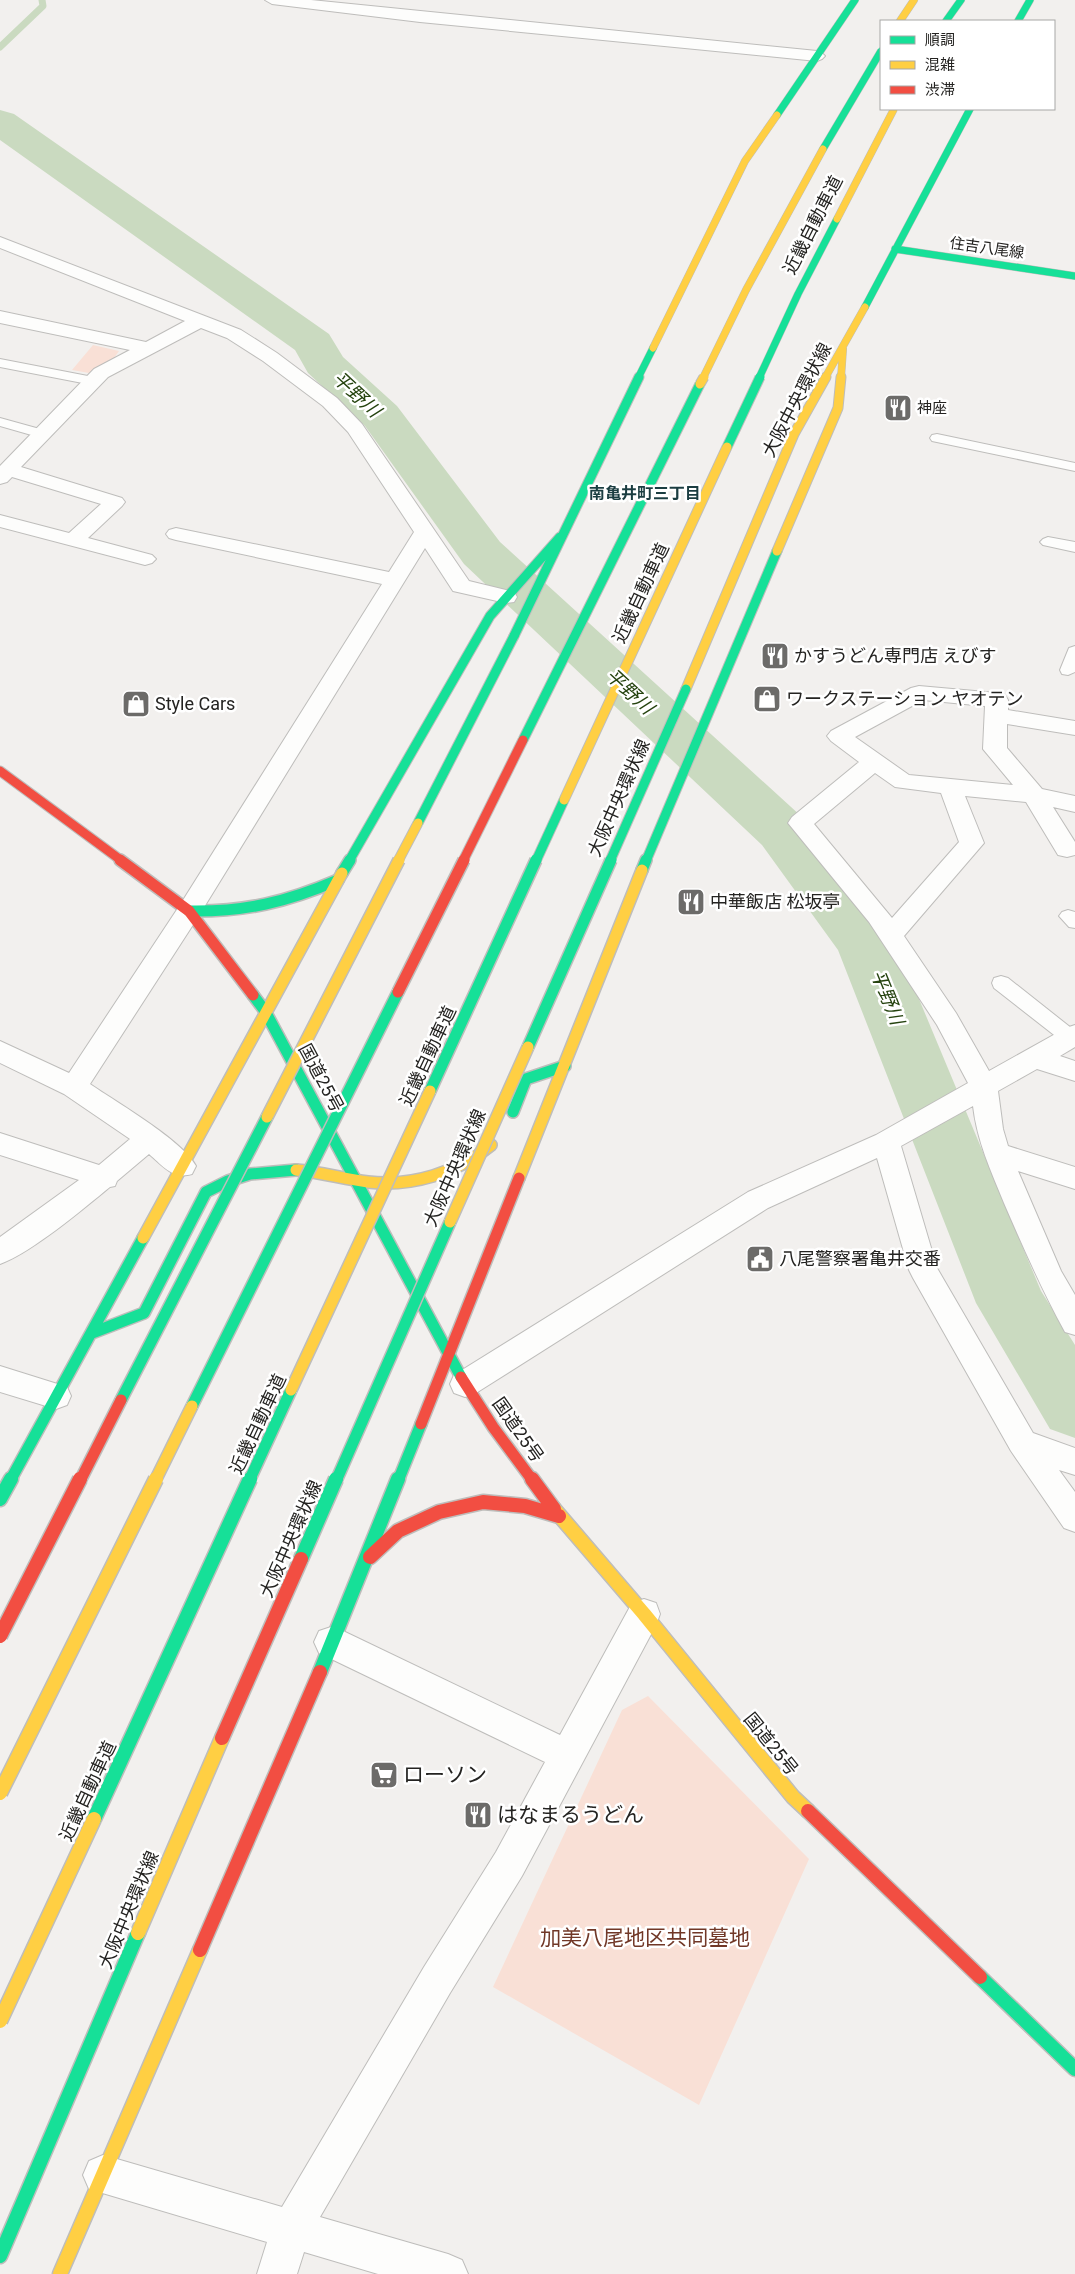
<svg xmlns="http://www.w3.org/2000/svg" width="1075" height="2274" viewBox="0 0 1075 2274" font-family="Roboto,'Noto Sans JP',sans-serif">
  <style>
    .green { fill: #f9e0d6 }
    .lines { fill: none; stroke-linecap: round; stroke-linejoin: round }
    .stream { stroke: #cadac0; stroke-width: 7 }
    .river { fill: #cadac0; fill-rule: evenodd }
    .lane-casing { stroke: #bebdbb; stroke-width: 2 }
    .street-casing { stroke: #bebdbb; stroke-width: 2 }
    .fast-far3-casing { stroke: #bebdbb; stroke-width: 8 }
    .fast-far2-casing { stroke: #bebdbb; stroke-width: 11 }
    .fast-far1-casing { stroke: #bebdbb; stroke-width: 14 }
    .fast-casing { stroke: #bebdbb; stroke-width: 17 }
    .slow-far3-casing { stroke: #bebdbb; stroke-width: 8 }
    .slow-far2-casing { stroke: #bebdbb; stroke-width: 11 }
    .slow-far1-casing { stroke: #bebdbb; stroke-width: 14 }
    .slow-casing { stroke: #bebdbb; stroke-width: 17 }
    .jam-far2-casing { stroke: #bebdbb; stroke-width: 11 }
    .jam-far1-casing { stroke: #bebdbb; stroke-width: 14 }
    .jam-casing { stroke: #bebdbb; stroke-width: 17 }
    .lane { fill: #fdfdfc; fill-rule: evenodd }
    .street { fill: #fdfdfc; fill-rule: evenodd }
    .fast-far3 { stroke: #16e098; stroke-width: 7 }
    .fast-far2 { stroke: #16e098; stroke-width: 9 }
    .fast-far1 { stroke: #16e098; stroke-width: 11 }
    .fast { stroke: #16e098; stroke-width: 14 }
    .slow-far3 { stroke: #ffcf43; stroke-width: 7 }
    .slow-far2 { stroke: #ffcf43; stroke-width: 9 }
    .slow-far1 { stroke: #ffcf43; stroke-width: 11 }
    .slow { stroke: #ffcf43; stroke-width: 14 }
    .jam-far2 { stroke: #f24e42; stroke-width: 9 }
    .jam-far1 { stroke: #f24e42; stroke-width: 11 }
    .jam { stroke: #f24e42; stroke-width: 14 }
    .fast-bridge-far3-casing { stroke: #bebdbb; stroke-width: 8; stroke-linecap: butt }
    .fast-bridge-far2-casing { stroke: #bebdbb; stroke-width: 11; stroke-linecap: butt }
    .fast-bridge-far1-casing { stroke: #bebdbb; stroke-width: 14; stroke-linecap: butt }
    .fast-bridge-casing { stroke: #bebdbb; stroke-width: 17; stroke-linecap: butt }
    .slow-bridge-far3-casing { stroke: #bebdbb; stroke-width: 8; stroke-linecap: butt }
    .slow-bridge-far2-casing { stroke: #bebdbb; stroke-width: 11; stroke-linecap: butt }
    .slow-bridge-far1-casing { stroke: #bebdbb; stroke-width: 14; stroke-linecap: butt }
    .slow-bridge-casing { stroke: #bebdbb; stroke-width: 17; stroke-linecap: butt }
    .jam-bridge-far2-casing { stroke: #bebdbb; stroke-width: 11; stroke-linecap: butt }
    .jam-bridge-far1-casing { stroke: #bebdbb; stroke-width: 14; stroke-linecap: butt }
    .jam-bridge-casing { stroke: #bebdbb; stroke-width: 17; stroke-linecap: butt }
    .fast-bridge-far3 { stroke: #16e098; stroke-width: 7 }
    .fast-bridge-far2 { stroke: #16e098; stroke-width: 9 }
    .fast-bridge-far1 { stroke: #16e098; stroke-width: 11 }
    .fast-bridge { stroke: #16e098; stroke-width: 14 }
    .slow-bridge-far3 { stroke: #ffcf43; stroke-width: 7 }
    .slow-bridge-far2 { stroke: #ffcf43; stroke-width: 9 }
    .slow-bridge-far1 { stroke: #ffcf43; stroke-width: 11 }
    .slow-bridge { stroke: #ffcf43; stroke-width: 14 }
    .jam-bridge-far2 { stroke: #f24e42; stroke-width: 9 }
    .jam-bridge-far1 { stroke: #f24e42; stroke-width: 11 }
    .jam-bridge { stroke: #f24e42; stroke-width: 14 }
    .labels { text-anchor: middle; stroke-width: 5; stroke-linejoin: round; paint-order: stroke }
    .far-street-label { font-size: 15px; fill: #242321; stroke: #fff }
    .far-poi-label { font-size: 15px; fill: #242321; stroke: #fff; text-anchor: start }
    .far-neighbourhood-label { font-size: 16px; font-weight: bold; fill: #1b3d41; stroke: #fff }
    .street-label { font-size: 18px; fill: #242321; stroke: #fff }
    .poi-label { font-size: 18px; fill: #242321; stroke: #fff; text-anchor: start }
    .water-label { font-size: 19px; font-style: italic; fill: #25430f; stroke: #fff }
    .near-poi-label { font-size: 21px; fill: #242321; stroke: #fff; text-anchor: start }
    .near-park-label { font-size: 21px; fill: #713827; stroke: #fff }
  </style>
  <rect width="100%" height="100%" fill="#f2f0ee"/>
  <!-- green -->
  <path class="green" d="M93,345L119,351L114,358L89,373L72,370Z
    M648,1696L809,1859L699,2105L493,1987L622,1710Z"/>
  <g class="lines">
    <!-- stream -->
    <path class="stream" d="M0,47L43,6L42,0"/>
    <!-- river -->
    <path class="river" d="M0,110L14,114L329,334L343,357L397,406L500,542L802,817L887,929L896,944L1041,1291L1075,1345V1438L1050,1429L976,1303L838,950L762,845L464,564L365,426L308,373L295,350L0,140Z"/>
    <defs>
      <path id="lane" d="M0,359L93,377L100,381L93,385L0,367Z
        M0,418L47,431L49,434L42,438L0,426Z
        M937,434L1075,463V471L932,441L930,438L932,435Z
        M1048,537L1075,542V552L1043,545L1040,542L1043,539Z
        M1075,646V672L1068,675L1062,674L1060,670L1069,648Z
        M1068,910L1075,912V928L1069,927L1059,916L1062,912Z
        M1001,976L1008,978L1075,1031V1043L1070,1044L1063,1042L994,988L992,983L994,978Z"/>
      <path id="street" d="M265,0H311L817,51L822,53L825,56L822,59L817,61L420,22L272,4Z
        M0,237L241,330L277,353L337,398L362,424L469,581L514,592L517,597L514,602L506,603L453,591L425,548L198,917L90,1084C116,1102 182,1140 196,1166L192,1174C173,1180 163,1166 149,1154L117,1181L115,1186L110,1187C83,1209 31,1253 0,1264V1237L79,1180L0,1155V1133L99,1165L130,1139L64,1094L0,1063V1041L69,1073L180,905L382,584L176,540L169,538L166,534L169,530L176,528L389,572L414,532L348,432L323,406L263,361L227,338L201,328L108,377L21,467L122,498L125,502L122,506L88,538L152,555L156,559L152,563L145,565L0,527V515L69,533L101,504L12,477L7,482L0,484V466L94,369L130,350L0,323V311L146,342L185,321L0,248Z
        M919,686L997,693L1005,695L1008,700V710L1075,721V735L1007,724V748L1042,789L1075,796V812L1053,807L1075,842V855L1067,857L1058,855L1026,802L965,796L984,843L904,936L956,1013L989,1071L1066,1028L1075,1025V1047L1060,1056L1075,1061V1081L1037,1069L998,1091L1003,1129L1008,1146L1075,1167V1189L1018,1171L1061,1271L1075,1295V1335L1065,1332C1042,1290 1023,1247 1004,1203C991,1171 977,1141 973,1106L901,1146L937,1268L1033,1433L1075,1448V1475L1059,1470L1075,1492V1532L1064,1528L1011,1451L913,1278L909,1270L877,1158L768,1208L476,1393L465,1397L454,1393L450,1384L454,1375L748,1192L876,1135L968,1083L937,1025L869,922L788,823L792,817L859,762L831,741L827,736L831,731L911,688ZM923,700L985,706L983,749L1013,785L909,775L855,737ZM875,773L895,787L941,793L959,842L892,918L814,824Z
        M0,1366L67,1387L71,1396L67,1405L56,1409L0,1392Z
        M644,1599L656,1603L660,1614L656,1625L522,1876L450,1993L320,2217L448,2254L462,2260L468,2274H378L304,2252L297,2274H257L267,2242L89,2189L83,2175L89,2161L103,2155L282,2207L424,1967L496,1852L545,1762L319,1653L314,1642L319,1631L331,1627L343,1631L560,1735L632,1603Z"/>
      <path id="fast-far3" d="M946,21L961,0
        M1018,21L1030,0
        M777,115L855,0
        M895,249L1075,276
        M865,307L970,109
        M638,378L653,348"/>
      <path id="fast-far2" d="M514,636L639,377
        M349,861L490,616L560,537
        M646,861L777,551"/>
      <path id="fast-far1" d="M642,870L646,860
        M342,873L350,860
        M189,911C245,912 287,902 338,880
        M253,995L265,1011L461,1377
        M513,1112L526,1079L565,1066
        M92,1333L144,1313L206,1192L228,1181L250,1174L296,1170
        M10,1481L143,1238
        M398,1481L421,1424"/>
      <path id="fast" d="M0,1499L11,1479
        M320,1672L398,1479
        M980,1977L1075,2069
        M0,2256L138,1933"/>
      <path id="slow-far3" d="M900,21L914,0
        M653,348L745,161L777,115
        M825,378L865,307
        M841,378L843,349"/>
      <path id="slow-far2" d="M777,551L838,408L841,377
        M686,689L794,434L826,377"/>
      <path id="slow-far1" d="M296,1170C320,1172 344,1179 368,1182C412,1187 457,1173 491,1145
        M519,1178L642,870
        M143,1238L342,873"/>
      <path id="slow" d="M554,1509L644,1614L793,1797L808,1811
        M138,1933L222,1738
        M60,2274L200,1950"/>
      <path id="jam-far2" d="M0,771L122,861"/>
      <path id="jam-far1" d="M120,860L189,911L253,995
        M461,1377L493,1427L533,1481
        M421,1424L519,1178"/>
      <path id="jam" d="M532,1479L554,1509
        M370,1557L398,1531L439,1512L483,1502L525,1506L559,1516
        M808,1811L980,1977
        M200,1950L320,1672"/>
    </defs>
    <!-- lane casing -->
    <use href="#lane" class="lane-casing"/>
    <!-- street casing -->
    <use href="#street" class="street-casing"/>
    <!-- fast-far3 casing -->
    <use href="#fast-far3" class="fast-far3-casing"/>
    <!-- fast-far2 casing -->
    <use href="#fast-far2" class="fast-far2-casing"/>
    <!-- fast-far1 casing -->
    <use href="#fast-far1" class="fast-far1-casing"/>
    <!-- fast casing -->
    <use href="#fast" class="fast-casing"/>
    <!-- slow-far3 casing -->
    <use href="#slow-far3" class="slow-far3-casing"/>
    <!-- slow-far2 casing -->
    <use href="#slow-far2" class="slow-far2-casing"/>
    <!-- slow-far1 casing -->
    <use href="#slow-far1" class="slow-far1-casing"/>
    <!-- slow casing -->
    <use href="#slow" class="slow-casing"/>
    <!-- jam-far2 casing -->
    <use href="#jam-far2" class="jam-far2-casing"/>
    <!-- jam-far1 casing -->
    <use href="#jam-far1" class="jam-far1-casing"/>
    <!-- jam casing -->
    <use href="#jam" class="jam-casing"/>
    <!-- lane -->
    <use href="#lane" class="lane"/>
    <!-- street -->
    <use href="#street" class="street"/>
    <!-- fast-far3 -->
    <use href="#fast-far3" class="fast-far3"/>
    <!-- fast-far2 -->
    <use href="#fast-far2" class="fast-far2"/>
    <!-- fast-far1 -->
    <use href="#fast-far1" class="fast-far1"/>
    <!-- fast -->
    <use href="#fast" class="fast"/>
    <!-- slow-far3 -->
    <use href="#slow-far3" class="slow-far3"/>
    <!-- slow-far2 -->
    <use href="#slow-far2" class="slow-far2"/>
    <!-- slow-far1 -->
    <use href="#slow-far1" class="slow-far1"/>
    <!-- slow -->
    <use href="#slow" class="slow"/>
    <!-- jam-far2 -->
    <use href="#jam-far2" class="jam-far2"/>
    <!-- jam-far1 -->
    <use href="#jam-far1" class="jam-far1"/>
    <!-- jam -->
    <use href="#jam" class="jam"/>
    <defs>
      <path id="fast-bridge-far3" d="M823,149L881,51
        M759,378L798,294L837,219"/>
      <path id="fast-bridge-far2" d="M727,447L760,377
        M523,740L700,384
        M418,823L514,636
        M536,861L564,800
        M610,861L686,689"/>
      <path id="fast-bridge-far1" d="M528,1047L611,860
        M430,1091L536,860
        M121,1400L267,1117
        M192,1406L398,992
        M249,1481L291,1390
        M336,1481L450,1222"/>
      <path id="fast-bridge" d="M301,1559L336,1479
        M94,1819L250,1479"/>
      <path id="slow-bridge-far3" d="M837,219L894,109
        M703,378L746,290L823,149"/>
      <path id="slow-bridge-far2" d="M700,384L704,377
        M564,800L727,447
        M398,861L418,823"/>
      <path id="slow-bridge-far1" d="M267,1117L399,860
        M450,1222L528,1047
        M291,1390L430,1091
        M155,1481L192,1406"/>
      <path id="slow-bridge" d="M0,1793L156,1479
        M0,2021L94,1819"/>
      <path id="jam-bridge-far2" d="M463,861L523,740"/>
      <path id="jam-bridge-far1" d="M398,992L464,860
        M80,1481L121,1400"/>
      <path id="jam-bridge" d="M0,1636L80,1479
        M222,1738L301,1559"/>
    </defs>
    <!-- fast-bridge-far3 casing -->
    <use href="#fast-bridge-far3" class="fast-bridge-far3-casing"/>
    <!-- fast-bridge-far2 casing -->
    <use href="#fast-bridge-far2" class="fast-bridge-far2-casing"/>
    <!-- fast-bridge-far1 casing -->
    <use href="#fast-bridge-far1" class="fast-bridge-far1-casing"/>
    <!-- fast-bridge casing -->
    <use href="#fast-bridge" class="fast-bridge-casing"/>
    <!-- slow-bridge-far3 casing -->
    <use href="#slow-bridge-far3" class="slow-bridge-far3-casing"/>
    <!-- slow-bridge-far2 casing -->
    <use href="#slow-bridge-far2" class="slow-bridge-far2-casing"/>
    <!-- slow-bridge-far1 casing -->
    <use href="#slow-bridge-far1" class="slow-bridge-far1-casing"/>
    <!-- slow-bridge casing -->
    <use href="#slow-bridge" class="slow-bridge-casing"/>
    <!-- jam-bridge-far2 casing -->
    <use href="#jam-bridge-far2" class="jam-bridge-far2-casing"/>
    <!-- jam-bridge-far1 casing -->
    <use href="#jam-bridge-far1" class="jam-bridge-far1-casing"/>
    <!-- jam-bridge casing -->
    <use href="#jam-bridge" class="jam-bridge-casing"/>
    <!-- fast-bridge-far3 -->
    <use href="#fast-bridge-far3" class="fast-bridge-far3"/>
    <!-- fast-bridge-far2 -->
    <use href="#fast-bridge-far2" class="fast-bridge-far2"/>
    <!-- fast-bridge-far1 -->
    <use href="#fast-bridge-far1" class="fast-bridge-far1"/>
    <!-- fast-bridge -->
    <use href="#fast-bridge" class="fast-bridge"/>
    <!-- slow-bridge-far3 -->
    <use href="#slow-bridge-far3" class="slow-bridge-far3"/>
    <!-- slow-bridge-far2 -->
    <use href="#slow-bridge-far2" class="slow-bridge-far2"/>
    <!-- slow-bridge-far1 -->
    <use href="#slow-bridge-far1" class="slow-bridge-far1"/>
    <!-- slow-bridge -->
    <use href="#slow-bridge" class="slow-bridge"/>
    <!-- jam-bridge-far2 -->
    <use href="#jam-bridge-far2" class="jam-bridge-far2"/>
    <!-- jam-bridge-far1 -->
    <use href="#jam-bridge-far1" class="jam-bridge-far1"/>
    <!-- jam-bridge -->
    <use href="#jam-bridge" class="jam-bridge"/>
  </g>
  <!-- icons -->
  <defs>
    <symbol id="restaurant-square" viewBox="-11 -11 22 22"><rect x="-9" y="-9" width="18" height="18" rx="4" fill="#6c6b69" stroke="#fff"/><path d="M-5-6h1v4h1v-4h1v4h1v-4h1v5L-1.5 .5V6h-2V.5L-5-1ZM5-6V6H3V1.5H1.5Q1.5-4 5-6Z" fill="#fff"/></symbol>
    <symbol id="shop-square" viewBox="-11 -11 22 22"><rect x="-9" y="-9" width="18" height="18" rx="4" fill="#6c6b69" stroke="#fff"/><path d="M-5-2.5h2.3a2.7 3.5 0 0 1 5.4 0H5L5.5 6h-11ZM-1.5-2.5h3a1.5 2.3 0 0 0-3 0Z" fill="#fff"/></symbol>
    <symbol id="civic-square" viewBox="-11 -11 22 22"><rect x="-9" y="-9" width="18" height="18" rx="4" fill="#6c6b69" stroke="#fff"/><path d="M-.6-6.5H3V-4.5H.6V-3L4-1V1h2V6H-6V1h2V-1L-.6-3ZM-1.2 2.5V6h2.4V2.5Z" fill="#fff"/></symbol>
    <symbol id="supermarket-square" viewBox="-11 -11 22 22"><rect x="-9" y="-9" width="18" height="18" rx="4" fill="#6c6b69" stroke="#fff"/><path d="M-6-5.5h2.5l.6 2H6L4.5 2H-2.5L-4.4-4H-6ZM-1.5 3.2a1.3 1.3 0 1 0 .1 0ZM3 3.2a1.3 1.3 0 1 0 .1 0Z" fill="#fff"/></symbol>
  </defs>
  <g fill-rule="evenodd">
    <use href="#restaurant-square" x="882" y="392" width="32" height="32"/>
    <use href="#restaurant-square" x="759" y="640" width="32" height="32"/>
    <use href="#shop-square" x="751" y="683" width="32" height="32"/>
    <use href="#shop-square" x="120" y="688" width="32" height="32"/>
    <use href="#restaurant-square" x="675" y="886" width="32" height="32"/>
    <use href="#civic-square" x="744" y="1243" width="32" height="32"/>
    <use href="#supermarket-square" x="368" y="1759" width="32" height="32"/>
    <use href="#restaurant-square" x="462" y="1799" width="32" height="32"/>
  </g>
  <g class="labels">
    <!-- far-street labels -->
    <g class="far-street-label">
      <text transform="translate(987 248) rotate(8)" y="5">住吉八尾線</text>
    </g>
    <!-- far-poi labels -->
    <g class="far-poi-label">
      <text x="917" y="413">神座</text>
    </g>
    <!-- far-neighbourhood labels -->
    <g class="far-neighbourhood-label">
      <text x="645" y="499">南亀井町三丁目</text>
    </g>
    <!-- street labels -->
    <g class="street-label">
      <text transform="translate(813 225) rotate(-63)" y="6">近畿自動車道</text>
      <text transform="translate(797 400) rotate(-62)" y="6">大阪中央環状線</text>
      <text transform="translate(641 593) rotate(-65)" y="6">近畿自動車道</text>
      <text transform="translate(619 798) rotate(-66)" y="6">大阪中央環状線</text>
      <text transform="translate(428 1056) rotate(-65)" y="6">近畿自動車道</text>
      <text transform="translate(321 1078) rotate(62)" y="6">国道25号</text>
      <text transform="translate(455 1168) rotate(-66)" y="6">大阪中央環状線</text>
      <text transform="translate(258 1424) rotate(-65)" y="6">近畿自動車道</text>
      <text transform="translate(518 1430) rotate(55)" y="6">国道25号</text>
      <text transform="translate(291 1539) rotate(-66)" y="6">大阪中央環状線</text>
      <text transform="translate(771 1744) rotate(51)" y="6">国道25号</text>
      <text transform="translate(88 1791) rotate(-65)" y="6">近畿自動車道</text>
      <text transform="translate(129 1910) rotate(-67)" y="6">大阪中央環状線</text>
    </g>
    <!-- poi labels -->
    <g class="poi-label">
      <text x="794" y="662">かすうどん専門店 えびす</text>
      <text x="786" y="705">ワークステーション ヤオテン</text>
      <text x="155" y="710">Style Cars</text>
      <text x="710" y="908">中華飯店 松坂亭</text>
      <text x="779" y="1265">八尾警察署亀井交番</text>
    </g>
    <!-- water labels -->
    <g class="water-label">
      <text transform="translate(357 394) rotate(43)" y="7">平野川</text>
      <text transform="translate(630 691) rotate(43)" y="7">平野川</text>
      <text transform="translate(888 997) rotate(68)" y="7">平野川</text>
    </g>
    <!-- near-poi labels -->
    <g class="near-poi-label">
      <text x="403" y="1782">ローソン</text>
      <text x="497" y="1822">はなまるうどん</text>
    </g>
    <!-- near-park labels -->
    <g class="near-park-label">
      <text x="645" y="1945">加美八尾地区共同墓地</text>
    </g>
  </g>
  <!-- legend -->
  <rect x="880" y="20" width="175" height="90" fill="#ffffff" stroke="#a7a7a6"/>
  <rect x="890" y="36" width="25" height="8" fill="#16e098" stroke="#a7a7a6"/>
  <text x="925" y="45" font-size="15" fill="#242321">順調</text>
  <rect x="890" y="61" width="25" height="8" fill="#ffcf43" stroke="#a7a7a6"/>
  <text x="925" y="70" font-size="15" fill="#242321">混雑</text>
  <rect x="890" y="86" width="25" height="8" fill="#f24e42" stroke="#a7a7a6"/>
  <text x="925" y="95" font-size="15" fill="#242321">渋滞</text>
</svg>
